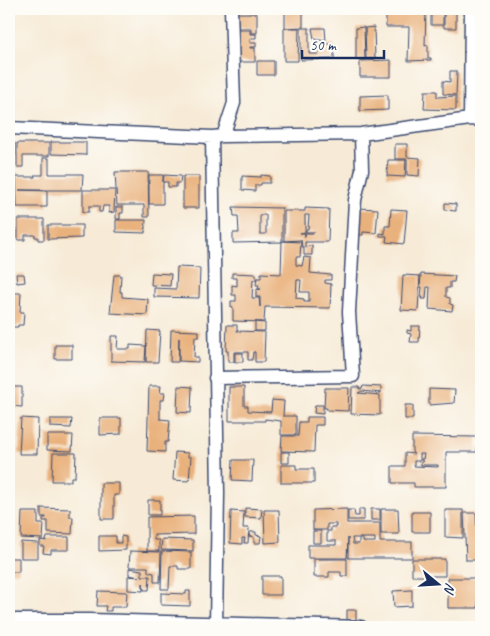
<svg xmlns="http://www.w3.org/2000/svg" width="490" height="636" viewBox="0 0 490 636" font-family="Caveat,sans-serif">
  <style>
    .building { fill: #e9b17c; fill-rule: evenodd }
    .lines { fill: none; stroke-linecap: round; stroke-linejoin: round }
    .minor-casing { stroke: #3c4b70; stroke-width: 15 }
    .minor { stroke: #fff; stroke-width: 12 }
  </style>
  <rect width="100%" height="100%" fill="#fdfcf7"/>
  <filter id="ink" filterUnits="userSpaceOnUse"><feTurbulence type="fractalNoise" baseFrequency=".02" numOctaves="2"/><feDisplacementMap in="SourceGraphic" scale="10" xChannelSelector="R" yChannelSelector="G"/><feConvolveMatrix kernelMatrix="1 2 1 2 8 2 1 2 1" color-interpolation-filters="sRGB"/></filter>
  <filter id="wash" filterUnits="userSpaceOnUse"><feTurbulence type="fractalNoise" baseFrequency=".0096" numOctaves="4" result="noise"/><feDisplacementMap in="SourceGraphic" scale="20" xChannelSelector="R" yChannelSelector="G"/><feGaussianBlur stdDeviation="1.12" result="paint"/><feColorMatrix in="noise" values="0 0 0 0 0 0 0 0 0 0 0 0 0 0 0 0 0 1.4 0 .05"/><feComposite in="paint" operator="in"/></filter>
  <g filter="url(#wash)">
    <rect width="100%" height="100%" fill="#f7ebd7"/>
    <g id="blocks">
      <!-- building -->
      <path class="building" d="M285,9H297V12H303V27L285,28Z
        M386,9H426L425,46L428,45V58H431V60L408,61L409,27H386Z
        M431,9H443V25H431Z
        M444,9H456V28H444Z
        M236,13H257V33H251V28H236Z
        M364,27L365,60H356V28Z
        M374,27L375,59H366L365,28Z
        M284,28H299L298,61H284Z
        M301,28H309V54H319V44H334V59L301,60Z
        M312,28H325L326,41L314,39Z
        M236,30H250V34H256V38H250V43H256V47H250V48H255V62H236Z
        M391,60V77H360V61Z
        M257,61H274V75H257Z
        M450,71H457L456,95L443,94V81L450,82Z
        M425,91H437V97L456,96V110L424,109Z
        M388,95V110L360,111V96Z
        M51,142H86V155L51,154Z
        M9,143H15V156H9Z
        M17,143H49V156H23V167H17Z
        M395,144H407V157L420,158L419,176L407,175V159H395Z
        M43,158H49V174H83L82,190H19L47,191V207H17L16,177H35L34,175H43Z
        M388,160H406L405,177L387,176Z
        M115,172H148L149,217H144V205H117Z
        M9,174H15L14,208H9Z
        M149,175H163V204H149Z
        M164,175L181,176L180,183H176V187H168V182H163Z
        M261,175L270,176V183H261V185H255V191L242,190V176L261,177Z
        M183,176H199V208H183Z
        M83,190H115L114,212L109,213V206H103L102,212H99V206H89V212H83Z
        M445,203L456,204V211L445,210Z
        M116,207H123V213H120V219H116Z
        M233,207L282,208V242L233,243V233H239L238,216H234ZM260,215H266V234H260Z
        M305,208L329,209L328,242H305V247L312,245V255H304V247H302L301,240L284,241V211H305ZM305,215H309L308,229H306V232H314V233H305V237V233H300L305,232Z
        M357,208L378,209L376,233L363,232V235H359Z
        M391,209L407,210L404,244L386,242L387,236H380V233L385,234V226H390Z
        M18,219H44V240H38V237H35V235H25V240H18Z
        M116,220H146L145,233L116,232Z
        M48,225H82V238L48,239Z
        M282,241L301,242L300,257H296V265L302,266L304,257L311,258L310,273L331,275V280H325V283L331,284L330,308L265,307L264,322L233,321V307H231V301H236V295H232V285L237,286V278H232V273L256,274V280H253L252,298H259L260,307V297H256V290L261,289H258L259,285H256L257,278H261V273L281,274ZM297,280H301L300,292H309V302H304V299L296,298Z
        M480,248H481V282H478Z
        M177,267L200,268L199,298L154,297V288L176,289Z
        M152,273L171,274L170,286L151,285Z
        M16,274H24L25,282L17,283Z
        M421,274L455,276L454,282H450V288H446V297L450,298V304L453,305L452,311L429,309L430,287H427L426,299H422L423,297H421L422,287H420Z
        M114,275H121L120,292H122V297L148,299L147,315L110,313Z
        M403,275L420,276L418,311L401,310Z
        M479,283H481V316H479Z
        M9,293H21L20,312H24L23,325H18V327H9Z
        M255,322L265,323V331H255Z
        M227,325H237V331L265,332L264,362H255V352H253L252,360H248V352H234V362H228V351H226Z
        M411,326H420L419,342H410L411,334L407,333V330L411,331Z
        M147,330L160,331L158,362H146Z
        M171,330L199,331V337H195L194,357H198V362L179,361V338L178,362H170Z
        M111,336H118L117,349H130V345L146,346L145,362L111,361Z
        M55,345H72V359H55Z
        M235,353H243V362H235Z
        M149,386H161L160,393H165L164,400H160V419L170,420L168,442H165V452L147,451Z
        M178,386L192,387L191,413L177,412Z
        M363,386L381,387V393L362,391L358,393L380,395V415L351,414L352,387H359V389H362Z
        M9,387H22V407L9,406Z
        M229,387H244V406H248V411L271,412L272,400L284,401L283,416H296V435H281V421L265,419V421H229Z
        M325,388H349L348,411L327,410V408H324Z
        M429,389L455,390L454,403L429,405Z
        M315,405H323V414L314,413Z
        M405,405H413V419H405Z
        M307,417H323V425H315L314,452L281,451L282,436H298L299,422H307Z
        M21,418L38,419L37,454H19Z
        M100,418H121V434L100,435Z
        M50,419H72L71,428L50,427Z
        M47,435H73L72,451L47,450Z
        M412,436L477,437V452H446V487H414V483H392V466H405V453L414,454L412,452ZM420,454H424L423,459H421L423,462H421V465H438V467L414,466V461H420Z
        M175,452L188,453V457H191L189,481L173,480Z
        M281,452H289V463H281Z
        M53,453H76L75,477H71V481H52Z
        M233,460H253L252,481L232,480Z
        M281,465H296V469H314V483H281Z
        M101,483H119V495H114V519H101Z
        M148,500H160V515H148Z
        M41,508L70,509V517H73L72,534L48,533V521H43V518H46V517H41Z
        M245,508L262,509L261,518L245,517Z
        M347,509V523H380V542H412V558H348V538L347,558H308V545H336V541H327V531H331V527H336V524H327V530H313V510ZM352,538H375V542H363V539H359V544H353Z
        M359,509H364V520H348V510H354L355,516H359Z
        M371,509H380V520H371Z
        M381,509H398L399,534H381Z
        M264,510H279L280,542L265,543Z
        M445,510H463V538L445,537Z
        M231,511L244,512L243,528H249L248,543H244L245,538H242V544L230,543Z
        M22,512H38V524H44L43,539L21,538Z
        M412,512H430V532H412Z
        M464,513H476L478,560H466Z
        M194,516V534L154,535V540H159V551H147V517Z
        M313,531H321V543H313Z
        M250,532H256V535L261,536L260,543H254V537L249,536Z
        M99,536H116V543H121V536L126,537V550L99,551Z
        M47,537H69V550H51V554L43,553L44,546H40V540L46,541Z
        M162,539L193,540V551L161,550Z
        M21,542L38,543V558H21Z
        M130,551L161,552L160,582H154V573L148,572V567H129Z
        M162,551L191,552V569H178V566H170L169,589H161Z
        M9,558H19V572H9Z
        M314,559H347V576H341V572H329V577H314Z
        M412,559H445V576H412Z
        M129,568L142,570V576H150L149,590H144L143,583V591L128,590V576L139,577L129,575Z
        M262,576H281V595H262Z
        M448,578H478V608H448Z
        M412,590V606L394,607L393,591Z
        M98,591L127,592L126,607H111V611H105L106,606H97Z
        M186,591H190V606L161,605V593L186,594Z
        M347,610H356V620H347Z"/>
    </g>
  </g>
  <g filter="url(#ink)">
    <use href="#blocks" fill-opacity="0" stroke="#3c4b70" stroke-width="1"/>
    <g class="lines">
      <defs>
        <path id="minor" d="M470,119L471,9
          M9,128L212,137L223,136L361,134L470,119L481,120
          M223,136L234,103L231,9
          M212,137L218,493L216,627
          M215,378L353,376L349,312L355,200L362,170L361,134
          M9,620H89L361,627"/>
      </defs>
      <!-- minor casing -->
      <use href="#minor" class="minor-casing"/>
      <!-- minor -->
      <use href="#minor" class="minor"/>
    </g>
  </g>
  <!-- margin -->
  <rect width="490" height="636" fill="none" stroke="#fdfcf7" stroke-width="30"/>
  <!-- north arrow -->
  <g transform="translate(438 584) rotate(108)" stroke="#fdfcf7" stroke-width="4" paint-order="stroke">
  <path d="M0-4L9 19L0 12L-9 19Z" fill="#1b2f5e"/>
  <text y="-8" font-size="14" font-weight="bold" text-anchor="middle" fill="#1b2f5e">N</text>
  </g>
  <!-- scale -->
  <path d="M302 50v8h82v-8" fill="none" stroke="#1b2f5e" stroke-width="2.5"/>
  <text x="310" y="50" font-size="15" fill="#1b2f5e" stroke="#fdfcf7" stroke-width="4" paint-order="stroke">50 m</text>
</svg>
